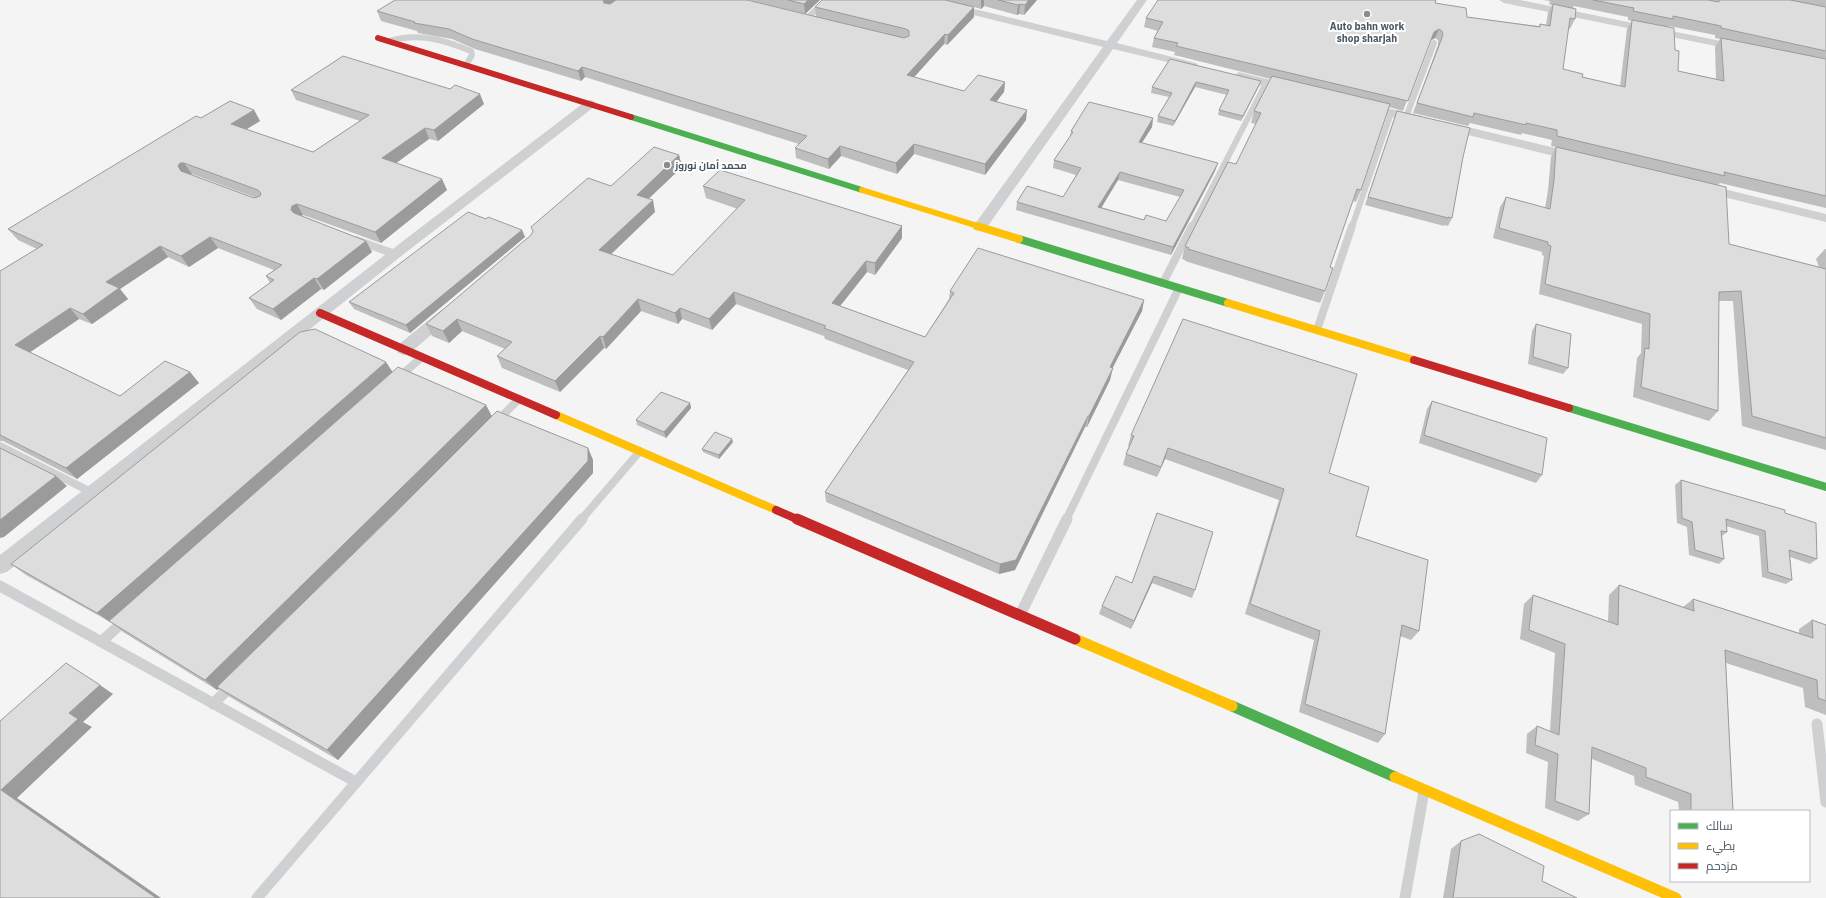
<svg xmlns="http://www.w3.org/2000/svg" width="1826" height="898" viewBox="0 0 1826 898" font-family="'IBM Plex Sans',Cairo,sans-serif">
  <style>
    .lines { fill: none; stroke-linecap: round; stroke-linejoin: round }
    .lane-far2 { stroke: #ced0d2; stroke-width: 6 }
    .lane-far1 { stroke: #ced0d2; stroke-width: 8 }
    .lane { stroke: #ced0d2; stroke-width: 11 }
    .street { fill: #ced0d2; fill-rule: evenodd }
    .fast-far2 { stroke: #4caf50; stroke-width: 6 }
    .fast-far1 { stroke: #4caf50; stroke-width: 8 }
    .fast { stroke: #4caf50; stroke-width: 11 }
    .slow-far2 { stroke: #ffc107; stroke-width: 6 }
    .slow-far1 { stroke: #ffc107; stroke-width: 8 }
    .slow { stroke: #ffc107; stroke-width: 11 }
    .jam-far2 { stroke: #c62828; stroke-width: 6 }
    .jam-far1 { stroke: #c62828; stroke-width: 8 }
    .jam { stroke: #c62828; stroke-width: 11 }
    .wall { fill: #bebebf; fill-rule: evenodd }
    .shaded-wall { fill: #9b9b9b }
    .building { fill: #ddddde; stroke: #9b9b9b; fill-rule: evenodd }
    .poi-dot { fill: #868d94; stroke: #fff; stroke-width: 1.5 }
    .labels { text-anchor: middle; stroke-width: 4; stroke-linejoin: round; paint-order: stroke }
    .far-poi-label { font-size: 10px; font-weight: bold; fill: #4a5661; stroke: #fff }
  </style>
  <rect width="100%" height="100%" fill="#f4f4f4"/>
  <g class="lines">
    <!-- lane-far2 -->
    <path class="lane-far2" d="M806,19L827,0
      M389,41C418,32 444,40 471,51L472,55L466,65
      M1406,117L1434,43
      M1192,227L1266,83
      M1352,227L1391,113"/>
    <!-- lane-far1 -->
    <path class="lane-far1" d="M356,240L395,254
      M1163,283L1192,226
      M1317,330L1352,226
      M398,378L422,357
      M496,422L519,399
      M0,446L93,493
      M581,520L640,451
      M1066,520L1179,288"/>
    <!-- lane -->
    <path class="lane" d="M0,586L356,782
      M1020,615L1067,519
      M101,642L125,620
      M213,704L232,685
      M1817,724L1826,802
      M257,898L582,519
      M1405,898L1424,791"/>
    <!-- street -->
    <path class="street" d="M919,0H937L1107,41L1137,0H1147L1117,43L1196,63L1198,65L1192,68L1113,49L985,230L980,231L975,230L973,227L975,224L1103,47L920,2Z
      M1499,0H1520L1740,45L1746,48L1740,51L1504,3Z
      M1239,72L1295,86L1297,89L1291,93L1235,79L1233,76Z
      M590,100L594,101L596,104L594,107L400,257L7,572L0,574V555L390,251L586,101Z
      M1365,103L1422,116L1424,119L1422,122L1418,123L1361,110L1359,107L1361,104Z
      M1447,122L1580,154L1581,157L1580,160L1575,161L1443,129L1441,126L1443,123Z
      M1704,184L1826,214V222L1699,191L1697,188L1699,185Z
      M446,309L451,310L454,314L451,318L410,353L404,355L398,353L396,349L398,345L441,310Z"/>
    <!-- fast-far2 -->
    <path class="fast-far2" d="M631,117L862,190"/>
    <!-- fast-far1 -->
    <path class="fast-far1" d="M1019,239L1228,303
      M1569,408L1826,487"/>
    <!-- fast -->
    <path class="fast" d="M1232,706L1395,777"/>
    <!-- slow-far2 -->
    <path class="slow-far2" d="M862,190L981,227"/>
    <!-- slow-far1 -->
    <path class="slow-far1" d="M977,226L1019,239
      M1228,303L1414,360
      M556,415L776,510"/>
    <!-- slow -->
    <path class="slow" d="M1075,639L1232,706
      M1395,777L1676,898"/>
    <!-- jam-far2 -->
    <path class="jam-far2" d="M378,38L631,117"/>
    <!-- jam-far1 -->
    <path class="jam-far1" d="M320,313L556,415
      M1414,360L1569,408
      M776,510L799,520"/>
    <!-- jam -->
    <path class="jam" d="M797,519L1075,639"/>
  </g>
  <!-- wall -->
  <path class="wall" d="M749,0H820L805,14Z
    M822,0H1037L1024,15L1019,14L1017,15L984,6L981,9L974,7V17L947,45L944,44L914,77L964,91L1005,82L1004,92L996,101L1026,120L985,175L914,154L897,174L841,156L829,169L796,158L795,148L799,144L585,77L581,81L475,49L452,39L418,33L417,31L381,21L377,11L816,16L815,7Z
    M1543,0H1708L1712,1V0H1826V208L1720,183L1718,185L1729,244L1819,267L1816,259L1825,249H1826V450L1742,426L1733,301H1719L1718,411L1709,421L1633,397L1637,358L1641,353L1642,324L1539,294L1544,256L1542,255V252L1493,238L1500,207L1506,197L1545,208L1548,190L1551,157L1556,147L1551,146L1552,140L1522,133L1521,135L1470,123L1468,126L1413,113L1438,45V40L1435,38L1430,41L1403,111L1389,107L1361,190L1356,202L1353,201L1330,267L1325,291L1320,303L1185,261V260L1182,259L1185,246L1236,164L1256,124L1251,123L1254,111L1271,79L1174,55L1175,52L1152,47L1154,38L1158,31L1144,27L1146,18L1435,3L1467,17L1539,26L1540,24L1546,25L1548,13L1552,5L1549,4L1550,1ZM1574,6L1628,17V20L1632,21L1627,29L1620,86L1582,77L1563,69L1568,28L1570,29L1575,19L1573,8ZM1669,26L1715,35V38L1720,39L1715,47L1716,79L1678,71L1675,50L1668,27Z
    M1170,59L1259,86L1241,121L1218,115L1219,110L1227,95L1195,87L1173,126L1157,122L1158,116L1169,97L1151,93L1152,87Z
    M291,90L484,104L438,141L429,139L396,163L447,190L381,243L320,221L303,215L301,216L366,241L372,252L324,290L321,289L281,320L257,309L249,298L270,283L266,276L274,270L218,248L189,267L168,257L120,289L128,299L92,324L79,319L30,352L120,396L190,372L199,383L77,479L3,441H0V271L37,249L18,240L8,229L201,118L254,110L260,121L246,129L313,152L360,121L296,100ZM188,174H192L257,198H254Z
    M1397,111L1463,157L1452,218L1448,226L1444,225V226L1365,205L1394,119Z
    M1153,118L1152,127L1142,143L1215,171L1171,255L1016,210L1017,202L1063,197L1076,175L1053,168L1054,160L1070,137L1071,131ZM1118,180L1180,197L1166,221L1144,220L1101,207Z
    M679,155L682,167L648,199L655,212L610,254L673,275L738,209L706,198L703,186L902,226V238L875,275L867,272L840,306L925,337L949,299L950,291L1144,300L1142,311L1112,368L1110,380L1087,427H1085L1015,570L999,574L826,502L825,492L908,370L825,339L824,336L736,304L712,330L682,319L678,324L641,311L606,349L604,348L560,392L502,368L497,356L505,349L462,331L449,343L432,336L426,324L611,186Z
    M486,219L522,230L525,237L410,333L354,309L349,302Z
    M1536,324L1568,368L1563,374L1528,364L1532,331Z
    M392,372L486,405L492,416L588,448L593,460V473L338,760L230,697L219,689L217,690L123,632L112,623L26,575L11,564Z
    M1432,401L1542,475L1536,483L1419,443L1427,409Z
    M690,403L691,408L666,438L637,425L636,420Z
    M1131,435L1329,473L1356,536L1419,631L1411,640L1400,636L1385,734L1378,743L1299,712L1314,640L1245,614L1279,500L1165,459L1157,477L1123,465L1126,454L1129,446H1128Z
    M733,442L719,459L703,452L702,449Z
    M1681,480L1785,513L1817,559L1810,564L1790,557L1792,580L1786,584L1762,577L1759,536L1726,526L1727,532L1722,536L1724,559L1719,564L1689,555L1687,527L1677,523L1675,485Z
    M1157,513L1195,590L1192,598L1152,583L1131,629L1099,614L1102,606L1132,583Z
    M1619,585L1683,607L1693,599L1799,633V629L1812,620L1826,625V715L1805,707L1803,688L1726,663L1733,811H1679L1678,802L1635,785L1634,776L1592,759L1589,814L1578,821L1545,808L1548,762L1526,753L1527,734L1537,726L1550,731L1555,653L1520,639L1524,604L1533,595L1608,622L1609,595Z
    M1461,841L1542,881L1577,898H1443L1451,849Z"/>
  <!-- shaded-wall -->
  <path class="shaded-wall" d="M603,0H616L605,10Z
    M808,0H820L805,14L804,4Z
    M981,0H984V6L981,9Z
    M1029,0H1037L1024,15L1025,5Z
    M1020,4L1019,14L1017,15L1018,5Z
    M974,7V17L947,45L948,35Z
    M1439,29L1435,38L1430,41L1434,32Z
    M945,34L944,44L907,85V75Z
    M582,67L585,77L581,81L578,71Z
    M1261,81L1259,86L1241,121L1243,116Z
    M1005,82L1004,92L990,110V100Z
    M1196,82L1195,87L1173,126L1175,121Z
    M480,94L484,104L438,141L434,130Z
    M254,110L260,121L237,135L231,124Z
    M1027,110L1026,120L985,175V164Z
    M1153,118L1152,127L1137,150L1139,142Z
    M425,128L429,139L388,169L382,158Z
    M914,144V154L897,174L896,163Z
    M840,146L841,156L829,169L828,159Z
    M679,155L682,167L640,207L637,195Z
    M180,163H184L192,174H187L181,171L178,166Z
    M1218,163L1215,171L1171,255L1173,247Z
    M1120,172L1118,180L1097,215L1098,207Z
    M442,179L447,190L381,243L375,232Z
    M653,200L655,212L603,262L599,250Z
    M297,204L303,215L299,217L297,221L291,210L292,206Z
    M902,226V238L875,275V263Z
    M522,230L525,237L410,333L406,325Z
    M210,237L218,248L189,267L181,256Z
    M366,241L372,252L324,290L317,279Z
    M160,246L168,257L120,289L128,299L92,324L83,314L106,282Z
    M866,261L867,272L833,315L832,303Z
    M314,278L321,289L281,320L273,309Z
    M734,292L736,304L712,330L709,319Z
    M638,299L641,311L606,349L603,337Z
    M1144,300L1142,311L1107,379L1110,367Z
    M70,308L79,319L26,355L15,345Z
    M680,308L682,319L678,324L675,313Z
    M457,319L462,331L449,343L443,331Z
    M600,336L604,348L560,392L555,381Z
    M386,362L394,374L109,621L111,623L97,613Z
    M1113,368L1110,380L1087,427L1089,416Z
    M190,372L199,383L77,479L66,468Z
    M690,403L691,408L666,438L664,432Z
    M486,405L492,417L217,687L219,689L217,690L205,680Z
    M1088,416L1085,427L1015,570L999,574L1000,564Z
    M732,439L733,442L719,459V455Z
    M588,448L593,460V473L338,760L327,750Z
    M1168,448L1165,459L1157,477L1161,467Z
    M56,476L67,486L4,537L0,538V520Z
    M1154,576L1152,583L1131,629L1134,621Z
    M100,685L113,694L83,722L92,727L17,798L161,898H156L1,790L69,713Z"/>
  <!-- building -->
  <path class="building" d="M395,0H603L604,3L610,4L616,0H747L904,38L909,36V31L906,29L815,7L822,0H945L974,7L948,35L945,34L907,75L964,91L978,75L1005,82L990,100L1027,110L985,164L914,144L896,163L840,146L828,159L795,148L807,136L582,67L578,71L472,39L449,29L414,23L415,22L377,11Z
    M788,0H808L804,4Z
    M998,0H1029L1025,5L1020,4L1018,5Z
    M1158,0H1436L1435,3L1466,8L1467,17L1540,27V24L1550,26L1553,4L1576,9L1575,19L1570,18L1563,69L1583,74L1582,77L1625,87L1632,20L1674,28L1675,50L1679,51L1678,71L1724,81L1721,38L1826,59V196L1724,172L1725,176L1557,136V130L1526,123V125L1474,113L1473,117L1417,103L1443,35L1442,31L1439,29L1434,32L1408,101L1176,46L1178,43L1154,38L1163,22L1146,18Z
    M1593,0H1708L1719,2V0H1790L1826,7V51L1721,28V26L1673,16V19L1633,11L1634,8Z
    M343,56L450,89L455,85L480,94L434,130L425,128L382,158L442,179L375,232L314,210L297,204L292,206L291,210L294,213L366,241L317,279L314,278L273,309L249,298L274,280L266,276L282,265L210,237L181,256L160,246L106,282L119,288L83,314L70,308L15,345L120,396L165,361L190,372L66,468L0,435V271L43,245L8,229L196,116L201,118L230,101L254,110L231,124L313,152L369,115L291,90ZM180,163H184L258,190L261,193L260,196L254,198L181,171L178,166Z
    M1170,59L1261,81L1243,116L1219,110L1229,90L1196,82L1175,121L1158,116L1172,93L1152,87Z
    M1272,76L1390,104L1361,190L1357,189L1330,267L1333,268L1325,291L1188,249L1189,248L1185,246L1228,162L1236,164L1261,113L1254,111Z
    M1089,102L1153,118L1139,142L1218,163L1173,247L1017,202L1027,186L1063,197L1081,168L1054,160L1073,132L1071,131ZM1120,172L1184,190L1166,221L1146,215L1144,220L1098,207Z
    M1397,111L1470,128L1463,157L1452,218L1448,217V218L1368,197Z
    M654,147L679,155L637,195L653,200L599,250L673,275L745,200L703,186L720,170L902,226L875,263L866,261L832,303L925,337L954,293L950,291L978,248L1144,300L1110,367L1113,368L1089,416H1088L1016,560L1000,564L825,492L914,362L824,328L826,326L734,292L709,319L680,308L675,313L638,299L603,337L600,336L555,381L497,356L512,342L457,319L443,331L426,324L531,235L533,231L531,227L588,178L611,186Z
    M1556,147L1726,187L1729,244L1826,269V438L1752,416L1741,291L1719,292L1718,411L1641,387L1645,348L1649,349L1650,314L1545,284L1551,246L1548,245V242L1499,228L1506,197L1550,209L1554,180Z
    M468,212L486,219L488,217L522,230L406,325L349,302Z
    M1183,319L1357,374L1329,473L1369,487L1356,536L1428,560L1419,631L1402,625L1385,734L1305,704L1320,631L1250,604L1284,489L1168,448L1161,467L1126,454L1134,436L1131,435Z
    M1536,324L1571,334L1568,368L1533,357Z
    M315,329L386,362L97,613L11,564L300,332Z
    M398,367L486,405L205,680L109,621Z
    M661,392L690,403L664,432L636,420Z
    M1432,401L1547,438L1542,475L1424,435Z
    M497,411L588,448V461L327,750L217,687L396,512Z
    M715,432L732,439L719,455L702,449Z
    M0,448L56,476L0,520Z
    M1681,480L1785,510V513L1816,523L1817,559L1789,550L1792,580L1768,572L1765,531L1726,519L1727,532L1721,531L1724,559L1695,550L1692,522L1682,518Z
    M1157,513L1213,532L1195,590L1154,576L1134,621L1102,606L1116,576L1132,583Z
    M1619,585L1694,611L1693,599L1813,638L1812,620L1826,625V701L1818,698L1817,680L1725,650L1733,811H1691V794L1646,777V768L1592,747L1589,814L1555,801L1558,754L1535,745L1537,726L1559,735L1565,644L1529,630L1533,595L1618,625Z
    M66,663L100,685L69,713L78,719L1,790L156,898H0V721Z
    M1479,834L1544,866L1542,881L1577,898H1453L1461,841Z"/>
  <!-- markers -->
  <g class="poi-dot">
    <circle cx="1367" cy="14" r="4"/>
    <circle cx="667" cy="165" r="4"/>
  </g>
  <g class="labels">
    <!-- far-poi labels -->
    <g class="far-poi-label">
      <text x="1367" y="30">Auto bahn work<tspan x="1367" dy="12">shop sharjah</tspan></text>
      <text x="675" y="169" text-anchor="start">محمد أمان نوروز</text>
    </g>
  </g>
  <!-- legend -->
  <rect x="1670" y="810" width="140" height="72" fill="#ffffff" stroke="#b7bbc0"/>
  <rect x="1678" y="823" width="20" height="6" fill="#4caf50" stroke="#b7bbc0"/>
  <text x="1706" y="830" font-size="12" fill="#4a5661">سالك</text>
  <rect x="1678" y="843" width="20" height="6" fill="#ffc107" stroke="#b7bbc0"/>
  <text x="1706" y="850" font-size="12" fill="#4a5661">بطيء</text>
  <rect x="1678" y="863" width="20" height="6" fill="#c62828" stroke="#b7bbc0"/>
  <text x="1706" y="870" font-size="12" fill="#4a5661">مزدحم</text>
</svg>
